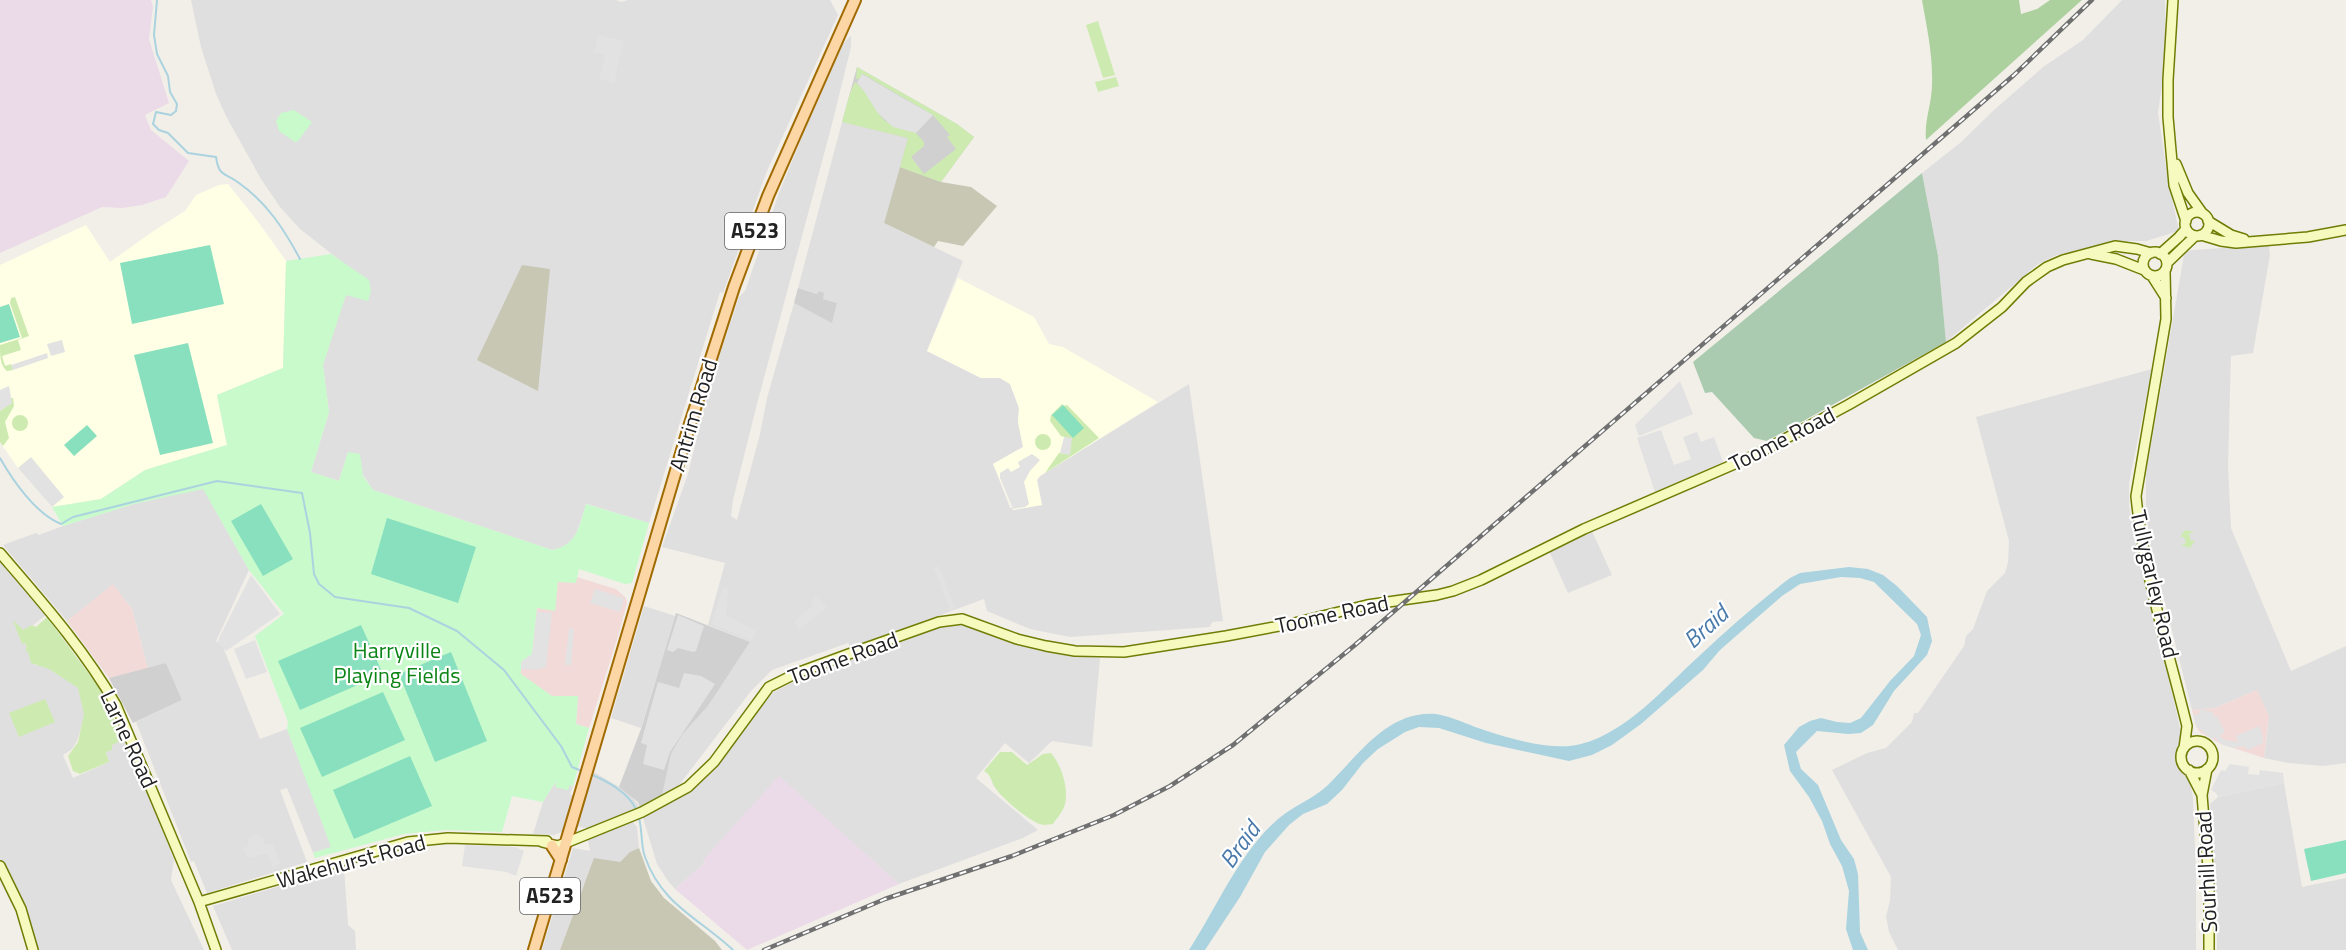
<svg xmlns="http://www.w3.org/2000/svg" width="2346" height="950" viewBox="0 0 2346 950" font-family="'Titillium Web',sans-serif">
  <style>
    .residential { fill: #e0dfdf }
    .commercial { fill: #f2dad9 }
    .industrial { fill: #ebdbe8 }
    .education { fill: #ffffe5 }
    .religious { fill: #d0d0d0 }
    .construction { fill: #c7c7b4 }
    .grass { fill: #cdebb0 }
    .forest { fill: #add19e }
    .cemetery { fill: #aacbaf }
    .park { fill: #c8facc }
    .pitch { fill: #88e0be }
    .parking { fill: #e2e2e2 }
    .water { fill: #aad3df }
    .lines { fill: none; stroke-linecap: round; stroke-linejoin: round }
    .stream { stroke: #aad3df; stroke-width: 2 }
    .secondary-casing { stroke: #707d05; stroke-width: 12 }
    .primary-casing { stroke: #a06b00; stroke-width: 14 }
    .secondary { stroke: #f7fabf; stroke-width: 9 }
    .primary { stroke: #fcd6a4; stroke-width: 10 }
    .rail-casing { stroke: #707070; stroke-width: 4.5 }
    .rail { stroke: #fff; stroke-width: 2; stroke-dasharray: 7; stroke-linecap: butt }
    .labels { text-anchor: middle; stroke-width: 4.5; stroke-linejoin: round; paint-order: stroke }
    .shield { fill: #fff; stroke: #646464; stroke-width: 1.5 }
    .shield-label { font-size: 21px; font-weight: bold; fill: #222 }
    .street-label { font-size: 22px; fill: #222; stroke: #fff }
    .park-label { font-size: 22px; fill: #0c8416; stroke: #fff }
    .water-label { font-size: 24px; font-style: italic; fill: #4a7aab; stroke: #fff }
  </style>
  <rect width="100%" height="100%" fill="#f2efe9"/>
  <!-- residential -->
  <path class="residential" d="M191,0H616L621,2L628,0H830L838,15L767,171L723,293L720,292L649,523L587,504L575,537L564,547L552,550L373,490L348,452L339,481L311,472L329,412L323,365L347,266L300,229L280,207L261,179L226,116L216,94L201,47Z
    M2122,0H2165V66L2158,112L2168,181L2179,231L2146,241H2127L2057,255L2038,264L1946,342L1938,256L1922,173L1960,143L1993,111L2043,67L2083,40Z
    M851,35V47L831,128L757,404L733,500L731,516L737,520L760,434L767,398L794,303L832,322L837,303L822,299L823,293L819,291L818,294L798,288L842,122L909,138L884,223L963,261L927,351L981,378H1000L1010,384L1019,408L1018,422L1023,447L993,464L1010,508L1042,505L1037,480L1040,476L1189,384L1223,621L1212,622L1210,627L1070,637L1030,629L987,611L984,599L851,648L848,643L772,670L751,691L676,789L662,796L671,754L682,735L708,706L750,642L708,625L725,563L662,547L688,474L710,385L739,297L745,291L779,193L805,130L843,44Z
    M2264,245L2269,246L2270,255L2253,353L2231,356L2228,466L2231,528L2291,671L2346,646V763L2323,766L2288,763L2264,758L2268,727L2257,690L2215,708L2192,710L2150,543L2146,509V474L2184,255L2188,251L2193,250Z
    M2152,369L2129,483V507L2178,719L2193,798L2196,873V950H1898L1889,932L1886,917L1890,900L1891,877L1832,770L1867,753L1886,748L1912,722L1914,713H1918L1964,646L1966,636L1973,629L1987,591L2005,573L2008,562L2009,541L1976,417Z
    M203,488L249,570L216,641L223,647L260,739L287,729L332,847L313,853L287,788L280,790L307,862L207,893L194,861L191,862L136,722L182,700L166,663L148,669L132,609L113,585L67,621L3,545L36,533L39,535L63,526L134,504Z
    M1592,531L1612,575L1568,593L1549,551Z
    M0,560L47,614L21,635L35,665H44L70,680L78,687L85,706V715L77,741L72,749L63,755L73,778L109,762L106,752L112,744L125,737L174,860L171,880L204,950H37L23,902L11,875L0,859Z
    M644,606L675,616L641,728L611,718Z
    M961,625L1046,651L1073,656L1100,658L1092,747L1052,741L1029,763L1005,743L976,778L1038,830L1023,838L899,884L779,777L703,861L705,863L675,889L668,881L657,864L643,818L682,796L706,778L758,709L774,692L803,677L923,632L940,626Z
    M592,771L628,792L640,807L589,829L576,826Z
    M556,781L573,786L570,794L573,796L562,832L554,835L533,834L543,802Z
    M2284,783L2302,887L2346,878V950H2217V905L2210,804L2218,797Z
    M633,822L637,827L639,848L631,852L620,862L583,887L560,950H542L573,848L590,851L588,840Z
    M344,867L348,925L355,931L356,950H232L213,906Z"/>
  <!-- commercial -->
  <path class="commercial" d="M541,566L616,589L626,598L627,603L618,636L589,728L576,724L578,696H552L520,674L521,662L532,654Z
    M113,584L132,609L148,669L109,678L67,621Z
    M2257,690L2269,716L2264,758L2221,744L2200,732L2196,726L2192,710L2215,708Z"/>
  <!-- industrial -->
  <path class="industrial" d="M0,0H151L153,7L149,39L169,103L145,115L151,130L189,161L166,197L142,205L122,208L102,207L0,253Z
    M779,776L899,884L747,950L675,889L705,863L703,860Z"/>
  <!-- education -->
  <path class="education" d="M228,184L259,223L286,261L283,368L217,395L227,445L145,470L101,499L52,507L18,468L0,442V265L86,225L110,262L155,230L185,211L196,195L219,185Z
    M958,278L1034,317L1049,344L1063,347L1158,402L1040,476L1037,480L1042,505L1013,510L993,464L1023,447L1018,422L1019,408L1010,384L1000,378H981L927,351Z"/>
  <!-- religious -->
  <path class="religious" d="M857,67L957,124L974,137L941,182L900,167L908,138L842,122Z
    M798,288L817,294L819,291L824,293L823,299L837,303L832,323L794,303Z
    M676,613L750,642L708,706L682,735L671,754L662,796L640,807L638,802L619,787L641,729Z
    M166,663L182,700L133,723L109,678Z"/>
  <!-- construction -->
  <path class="construction" d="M900,167L941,182L971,187L997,206L963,246L938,241L934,247L884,223Z
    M522,265L550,269L538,391L477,360Z
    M639,848L651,881L664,898L715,941L722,950H560L594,858L620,862L630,852Z"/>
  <!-- grass -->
  <path class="grass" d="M1098,21L1115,75L1103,78L1086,25Z
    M857,67L957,124L974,137L941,182L900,167L908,138L842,122L850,93L855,82C883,105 871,126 914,131L924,142V146L911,157L924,174L956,149L947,137L950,135L933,115L863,74L859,79H856Z
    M1116,77L1119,86L1098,92L1095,82Z
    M15,297L29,336L18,340L21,350L2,356L5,366L11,364L13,370L7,371C0,366 0,354 0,345L22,338L10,303L11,298Z
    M11,398H13L14,406L5,422L9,438L3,446L0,442V411L11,403Z
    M1062,404L1063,405L1084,428L1063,406L1067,405L1099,438L1045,473L1059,453L1070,454L1071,439L1061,436L1050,421L1051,415Z
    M12 423a8 8 0 1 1 16 0a8 8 0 1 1-16 0Z
    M1035 442a8 8 0 1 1 16 0a8 8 0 1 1-16 0Z
    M2185,530L2194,532L2189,534L2191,541L2195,540L2190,548L2181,545L2186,543L2184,537H2180Z
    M47,617L99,688L124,739L112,745V750L106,752L109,762L80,774L73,771L68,756L78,742L84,714L78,688L49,669L31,663L28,652L25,650L27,648L25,643L22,644L13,620L23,630L32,625L36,627Z
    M45,699L55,722L19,737L9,713Z
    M1000,752H1012L1027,765L1043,754L1051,753C1062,766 1070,791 1064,807C1062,813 1056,819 1053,824C1050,824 1047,825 1044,825C1032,824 1000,797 994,786C991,780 991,775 984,771Z"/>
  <!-- forest -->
  <path class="forest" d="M1922,0H2019L2021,14L2037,9L2050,0H2082L1926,140C1924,120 1932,104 1932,84C1933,56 1927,28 1922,0Z"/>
  <!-- cemetery -->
  <path class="cemetery" d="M1922,173L1938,256L1946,342L1767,441L1754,438L1712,392L1705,393L1693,362Z"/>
  <!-- park -->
  <path class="park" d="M294,110L312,122L298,141L295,142L279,131L276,121L281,113Z
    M331,254L369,280L371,291L368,301L346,295L323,365L329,412L311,472L339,481L348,452L360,454L363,476L373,490L552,550C578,545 579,526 586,504L649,523L632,583L625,584L579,569L576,583L558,582L555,611L537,608L532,654L521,662V674L552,696H578L576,724L589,728L573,786L570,785L568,790L555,787L556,781L543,802L512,796L502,832L447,830L404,834L315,858L313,853L331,847L287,729L288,722L255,636L284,614L249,570L203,489L134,504L63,526L52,507L101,499L145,470L227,445L217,395L283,368L286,261Z"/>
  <!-- pitch -->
  <path class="pitch" d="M210,245L224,304L132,324L120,263Z
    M9,304L20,337L0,343V307Z
    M188,343L213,443L160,455L134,355Z
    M1063,405L1084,428L1073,438L1052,415Z
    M87,425L97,436L74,456L64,445Z
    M261,504L293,559L263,576L231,521Z
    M387,518L476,547L458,603L371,574Z
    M361,625L383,674L300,710L278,661Z
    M451,652L487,741L435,762L399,674Z
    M383,692L405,740L322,777L300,728Z
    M410,756L432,806L354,839L333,790Z
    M2346,840V873L2311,881L2304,849Z"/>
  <!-- parking -->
  <path class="parking" d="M598,35L624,41L614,83L599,79L605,55L594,52Z
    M862,74L901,97L933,115L916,133L893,127L877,112L864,91L857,83Z
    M62,340L65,352L51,356L47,344Z
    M47,353L48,358L13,370L11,365Z
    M1680,381L1693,414L1639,436L1635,425Z
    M9,386L12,403L0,411V390Z
    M1661,430L1674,465L1691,459L1683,437L1697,432L1701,442L1714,437L1723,462L1655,492L1637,438Z
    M1064,437L1072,438L1070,455L1060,453Z
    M1032,454L1040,460L1030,471L1024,482L1029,504L1025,507L1013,509L1000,478V473L1008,468L1011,472L1020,467L1018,462Z
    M31,457L64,497L52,507L18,468Z
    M939,566L955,608L950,610L934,568Z
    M251,575L280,614L226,651L218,642L219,638Z
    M723,587L728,590L726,615L756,631L752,640L711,624Z
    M595,589L624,598L620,612L590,603Z
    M816,597L827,607L799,630L794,622L813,605L811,602Z
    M537,612L552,613L546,667L536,670L521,669V662L532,654Z
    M678,615L704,626L696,651L693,652L678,648L673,652L667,650Z
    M569,628L574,629L571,665H565Z
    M255,640L267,672L246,679L234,649Z
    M684,673L701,676L715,684L670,752L664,770L643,764L647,745L641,743L658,682L679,688Z
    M2200,709L2213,712V717L2217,716L2225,732L2219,736L2225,740L2238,742L2236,736L2259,726L2262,733L2263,743L2247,750L2245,746L2233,748L2221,744L2215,737L2213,739L2209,737L2196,726L2193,715L2199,714Z
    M2230,764L2249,767L2248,774L2259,775L2260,770L2283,773L2284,783L2218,797L2216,793L2211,790L2221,770L2225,771Z
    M255,835L264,838L263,844H273L281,864L272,867L268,855L264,854L250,858L247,857L243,848L248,846L249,838Z
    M465,845L515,847L524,851L516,876L506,872L462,866Z"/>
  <!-- water -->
  <path class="water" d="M1849,567L1868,569L1883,575L1897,586L1927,617L1932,641L1927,655L1894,691L1873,725L1861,733L1848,734L1817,731L1796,752L1801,769L1818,785L1841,840L1854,859L1858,874L1860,932L1868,950H1853L1846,929L1849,891L1842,866L1830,844L1822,821L1809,797L1790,771L1784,745L1799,727L1810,721L1821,718L1837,722L1850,723L1861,718L1890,681L1914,656L1921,635L1917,624L1874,582L1860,578L1841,577L1800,584L1782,596L1720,650L1703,670L1641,724L1612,745L1592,755L1569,761L1486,743L1439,728L1419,727L1405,732L1378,749L1363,763L1342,790L1327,804L1303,814L1289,825L1265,852L1240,897L1205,950H1189C1217,907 1239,853 1278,819C1293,806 1313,799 1327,786C1358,756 1387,710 1436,714C1449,716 1463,722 1475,727C1504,737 1551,752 1581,744C1627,732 1663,689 1697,658C1727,630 1757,603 1790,578L1800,573Z"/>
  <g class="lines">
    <!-- stream -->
    <path class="stream" d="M157,0L154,35L157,54L168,76L170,92L177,104L176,111L171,115L156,112L153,124L159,130L168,133L188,153L216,157C219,177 224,172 239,183C267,203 284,229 300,259
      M0,458C13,481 36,514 61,524L73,517L217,481L302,493L310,533L314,574L319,584L335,597L409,608L457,631L504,670L561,746L572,767L584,772
      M590,774C605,780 630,793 636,810
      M638,815C643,828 640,843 645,857C662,905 699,918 733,950"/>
    <defs>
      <path id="secondary" d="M2173,0L2168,80V117L2174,185L2186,221
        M2176,164L2188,193L2203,214
        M2185 224a12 12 0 1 1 24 0a12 12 0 1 1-24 0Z
        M2208,221L2231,235L2244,239
        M2201,235L2221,241L2236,243L2308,237L2346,230
        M2143 264a12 12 0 1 1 24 0a12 12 0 1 1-24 0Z
        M2091,254L2116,259L2144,270
        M2160,254L2179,237L2186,229
        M2167,263L2195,236
        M2165,271L2166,319L2136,496C2143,571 2169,652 2187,726L2184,748
        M2152,276L2166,298
        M0,553C42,602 84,649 116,705L199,902L216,950
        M2181 757a16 16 0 1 1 32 0a16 16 0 1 1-32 0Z
        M2207,769L2202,795L2209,880V950
        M2189,770L2202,795
        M542,842L558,846L642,812L688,787L714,762L769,687L797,673L857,651L939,622L962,619L1017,639L1046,646L1075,651L1124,652L1226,636L1290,624L1367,605L1437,595L1453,591L1481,580L1584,529L1753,456L1848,405L1956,343L2002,307L2026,282L2047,267L2063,260L2115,246L2137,249L2151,253
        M0,866L21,909L33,950
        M199,902L408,842L448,838L547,841"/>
      <path id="primary" d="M552,846L561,860
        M534,950L688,430L734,287L768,196L855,0"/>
    </defs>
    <!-- secondary casing -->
    <use href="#secondary" class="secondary-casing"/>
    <!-- primary casing -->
    <use href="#primary" class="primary-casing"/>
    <!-- secondary -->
    <use href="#secondary" class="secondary"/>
    <!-- primary -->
    <use href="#primary" class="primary"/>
    <defs>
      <path id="rail" d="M764,950L885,899L1012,856L1114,815L1170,786L1233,745L1355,645L2014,75L2092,0"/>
    </defs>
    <!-- rail casing -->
    <use href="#rail" class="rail-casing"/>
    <!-- rail -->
    <use href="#rail" class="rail"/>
  </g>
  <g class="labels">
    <!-- shield labels -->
    <g class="shield">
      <rect x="725" y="213" width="60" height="36" rx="4.5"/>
      <rect x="520" y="878" width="60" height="36" rx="4.5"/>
    </g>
    <g class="shield-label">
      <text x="755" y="238">A523</text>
      <text x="550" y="903">A523</text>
    </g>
    <!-- street labels -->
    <g class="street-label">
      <text transform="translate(693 415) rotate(-73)" y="8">Antrim Road</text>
      <text transform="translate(1782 439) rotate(-27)" y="8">Toome Road</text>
      <text transform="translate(2155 584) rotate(77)" y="8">Tullygarley Road</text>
      <text transform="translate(1332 614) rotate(-12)" y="8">Toome Road</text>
      <text transform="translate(843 658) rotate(-20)" y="8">Toome Road</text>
      <text transform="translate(129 739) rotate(65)" y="8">Larne Road</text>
      <text transform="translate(351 861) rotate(-15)" y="8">Wakehurst Road</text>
      <text transform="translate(2206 872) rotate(-93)" y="8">Sourhill Road</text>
    </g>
    <!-- park labels -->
    <g class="park-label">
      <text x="397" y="658">Harryville<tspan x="397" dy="25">Playing Fields</tspan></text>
    </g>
    <!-- water labels -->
    <g class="water-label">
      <text transform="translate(1706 627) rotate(-42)" y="8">Braid</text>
      <text transform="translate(1240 845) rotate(-54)" y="8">Braid</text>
    </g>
  </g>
</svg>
